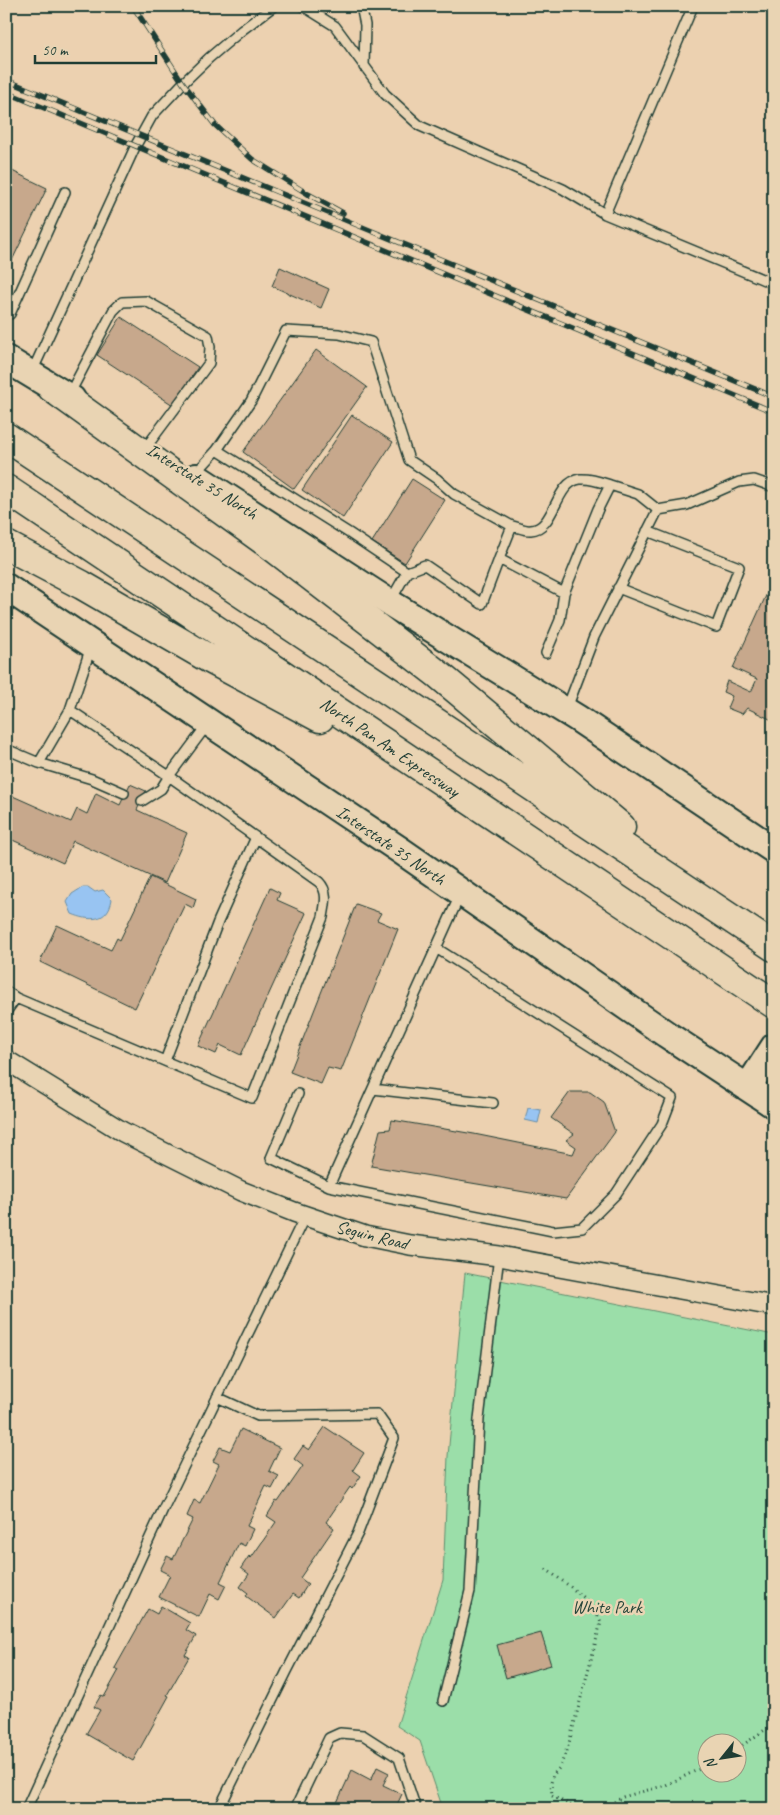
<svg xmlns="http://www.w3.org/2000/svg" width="780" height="1815" viewBox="0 0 780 1815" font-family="Caveat,sans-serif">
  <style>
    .green { fill: #9bdea9; stroke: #5d8e6e; fill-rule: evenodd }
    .water { fill: #98c4f2; stroke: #688ea6 }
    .building { fill: #c7a88c; stroke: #1f3d34 }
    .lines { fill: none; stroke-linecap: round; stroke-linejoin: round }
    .lane-casing { stroke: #1f3d34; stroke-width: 12 }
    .street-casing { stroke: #1f3d34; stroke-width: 22 }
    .secondary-casing { stroke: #1f3d34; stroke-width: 30 }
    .highway-casing { stroke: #1f3d34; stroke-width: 31 }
    .path { stroke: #1f3d34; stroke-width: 3; stroke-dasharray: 1 4; stroke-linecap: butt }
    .lane { stroke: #e9d4b3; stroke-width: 9 }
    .street { stroke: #e9d4b3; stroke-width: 19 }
    .secondary { stroke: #e9d4b3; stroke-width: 26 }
    .highway { stroke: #e9d4b3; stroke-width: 28 }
    .rail-casing { stroke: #1f3d34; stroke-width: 5.5 }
    .rail { stroke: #e9d4b3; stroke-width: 4; stroke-dasharray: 11; stroke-linecap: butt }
    .labels { text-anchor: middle; stroke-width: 5; stroke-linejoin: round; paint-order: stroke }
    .street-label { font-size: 18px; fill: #1f3d34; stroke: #e9d4b3 }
    .park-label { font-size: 18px; fill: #25453a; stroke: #e9d4b3 }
  </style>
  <rect width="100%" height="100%" fill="#ecd1b0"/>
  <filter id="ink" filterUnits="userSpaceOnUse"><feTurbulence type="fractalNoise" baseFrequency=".02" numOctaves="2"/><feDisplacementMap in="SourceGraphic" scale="10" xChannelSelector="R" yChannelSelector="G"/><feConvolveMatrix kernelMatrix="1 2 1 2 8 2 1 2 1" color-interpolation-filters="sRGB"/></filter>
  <g filter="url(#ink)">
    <!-- green -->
    <path class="green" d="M465,1273L774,1335V1809H443L420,1741L397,1726L443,1580L448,1456ZM708,1742H738V1772H708Z"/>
    <!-- water -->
    <path class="water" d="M83,887H88L95,892L103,890L112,899C108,923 89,921 72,914L67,902L72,894Z
      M528,1108L541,1110L538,1123L525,1120Z"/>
    <!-- building -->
    <path class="building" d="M6,168L47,188L6,273Z
      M280,267L329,289L321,308L272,286Z
      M121,317L198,367L173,405L97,355Z
      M316,350L367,387L294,489L243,452Z
      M352,415L393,442L343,518L302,490Z
      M412,479L445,500L405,563L372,542Z
      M774,578V721L747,708L742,714L727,708L732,696L723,692L727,681L751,692L757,679L733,668Z
      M130,784L146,791L137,810L187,833L165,883L73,841L63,863L6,837V793L71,822L77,809L87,814L96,793L120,805Z
      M150,877L196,899L193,908L185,904L135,1008L40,962L57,925L111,950L117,938L120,940Z
      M270,888L280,893L277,900L306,913L241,1055L220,1045L216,1054L198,1046Z
      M356,904L381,913L377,920L398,929L341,1071L328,1068L321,1084L290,1072Z
      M570,1092H590L604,1102L615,1132L566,1199L371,1166L380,1130L390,1129L392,1120L474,1134L573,1154L576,1147L566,1140L574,1134L551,1118Z
      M325,1427L364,1453L353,1470L361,1476L352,1489L350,1487L326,1522L334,1528L300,1578L308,1584L299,1598L293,1594L276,1618L246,1596L248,1593L240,1587L249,1574L241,1568L249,1556L251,1558L276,1522L267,1516L276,1501L278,1502L303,1466L294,1459L303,1446L309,1450Z
      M241,1429L280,1448L269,1471L279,1476L272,1489L266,1486L247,1526L253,1529L245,1546L239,1543L220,1582L226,1585L219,1599L210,1594L199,1617L159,1597L170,1575L160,1570L167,1556L173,1559L193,1519L187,1516L194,1500L200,1503L219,1464L213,1461L220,1447L230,1451Z
      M161,1606L190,1623L186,1630L196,1636L185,1655L189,1657L167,1695L169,1696L133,1761L86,1734L100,1710L94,1707L101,1695L104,1697L119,1670L115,1668L148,1609L157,1614Z
      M541,1633L551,1665L506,1678L497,1645Z
      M377,1767L389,1773L383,1785L402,1794L395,1809H334L352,1770L371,1780Z"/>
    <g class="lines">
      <defs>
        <path id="lane" d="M303,6L335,26L385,94L420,126L563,189L605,214L774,284
          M361,6L365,25L364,67
          M605,214L693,6
          M6,312L10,314L65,192
          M32,372L136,145L152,116L183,83L209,58L242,30L274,6
          M69,395L113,311L122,302L146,301L208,336L210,347L209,363L147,446
          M195,474L217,450
          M512,526C518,527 525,531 531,530C555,529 555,482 580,479C591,478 601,482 610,485
          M499,559L482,604L425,565L407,572L349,533L217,450L251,401L286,331L339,334L371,342L409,460L437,479L454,494L512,526L499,559L564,593L598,509L610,485L638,494L658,510
          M618,588L716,627L739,567L647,531
          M391,600L407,572
          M91,647L70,710L169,776L161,789L142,801
          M546,653L560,620L564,593
          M567,708L594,637L658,510L687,505L739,482L754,480L774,487
          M6,749L39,763L70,710
          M39,763L92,779L124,793
          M6,991L16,998L6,1012
          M16,998L252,1098L323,917C325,905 329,892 319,882L169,776L207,725
          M165,1061L218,922L256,837
          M373,1089L493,1103
          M298,1094L271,1158L329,1186L553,1231L582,1228L616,1194L662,1124L672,1098L436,948
          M329,1186L460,895
          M217,1397L258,1416L377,1414L394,1438L358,1533L287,1671L219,1809
          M443,1701L470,1591L479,1419L499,1256
          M26,1809L164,1507L305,1216
          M295,1809L329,1738L340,1733L363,1735L399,1758L416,1809"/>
        <path id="street" d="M6,1060L123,1132L241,1191L294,1212L365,1236L410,1245L499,1256L774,1306"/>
        <path id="secondary" d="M6,359L72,399
          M196,477L390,603L577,718L774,850
          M6,587L400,850L666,1034L774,1105
          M748,1087L774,1047"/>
        <path id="highway" d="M52,388L274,548L439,675L621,827
          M6,437L774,947
          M6,489L774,1004
          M6,545L82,585L208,658L320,718"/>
      </defs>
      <!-- lane casing -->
      <use href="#lane" class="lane-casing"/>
      <!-- street casing -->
      <use href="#street" class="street-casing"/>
      <!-- secondary casing -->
      <use href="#secondary" class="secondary-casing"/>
      <!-- highway casing -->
      <use href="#highway" class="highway-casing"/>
      <!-- path -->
      <path class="path" d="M546,1569C566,1584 590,1598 601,1622L569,1743L560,1767L553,1775L551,1783L552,1796L578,1809
        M738,1748L774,1724
        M601,1809L623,1797L666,1785L708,1765"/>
      <!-- lane -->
      <use href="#lane" class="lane"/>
      <!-- street -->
      <use href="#street" class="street"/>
      <!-- secondary -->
      <use href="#secondary" class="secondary"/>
      <!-- highway -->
      <use href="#highway" class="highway"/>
      <defs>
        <path id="rail" d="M133,6L183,83L215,125L252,159L308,194L343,213
          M6,80L774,397
          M6,92L774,412"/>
      </defs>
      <!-- rail casing -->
      <use href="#rail" class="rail-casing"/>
      <!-- rail -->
      <use href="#rail" class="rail"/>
    </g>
  </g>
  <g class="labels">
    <!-- street labels -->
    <g class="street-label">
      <text transform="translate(202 481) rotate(32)" y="6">Interstate 35 North</text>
      <text transform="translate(390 747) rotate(34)" y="6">North Pan Am Expressway</text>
      <text transform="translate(391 845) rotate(34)" y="6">Interstate 35 North</text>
      <text transform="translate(372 1235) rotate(14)" y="6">Seguin Road</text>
    </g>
    <!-- park labels -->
    <g class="park-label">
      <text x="607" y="1613">White Park</text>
    </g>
  </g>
  <!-- margin -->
  <rect width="780" height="1815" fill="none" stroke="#e9d4b3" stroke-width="25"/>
  <rect x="12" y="12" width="755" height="1790" fill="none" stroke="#1f3d34" stroke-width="2" filter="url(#ink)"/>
  <!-- north arrow -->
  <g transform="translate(722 1758) rotate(240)"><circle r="24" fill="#e9d4b3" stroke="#989880"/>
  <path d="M0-4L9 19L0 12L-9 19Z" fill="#1f3d34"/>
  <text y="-8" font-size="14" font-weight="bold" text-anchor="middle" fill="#1f3d34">N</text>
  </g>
  <!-- scale -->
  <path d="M35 55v8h121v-8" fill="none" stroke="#1f3d34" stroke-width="2.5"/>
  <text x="42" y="55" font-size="15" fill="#1f3d34" stroke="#e9d4b3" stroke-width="4" paint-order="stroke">50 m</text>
</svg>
